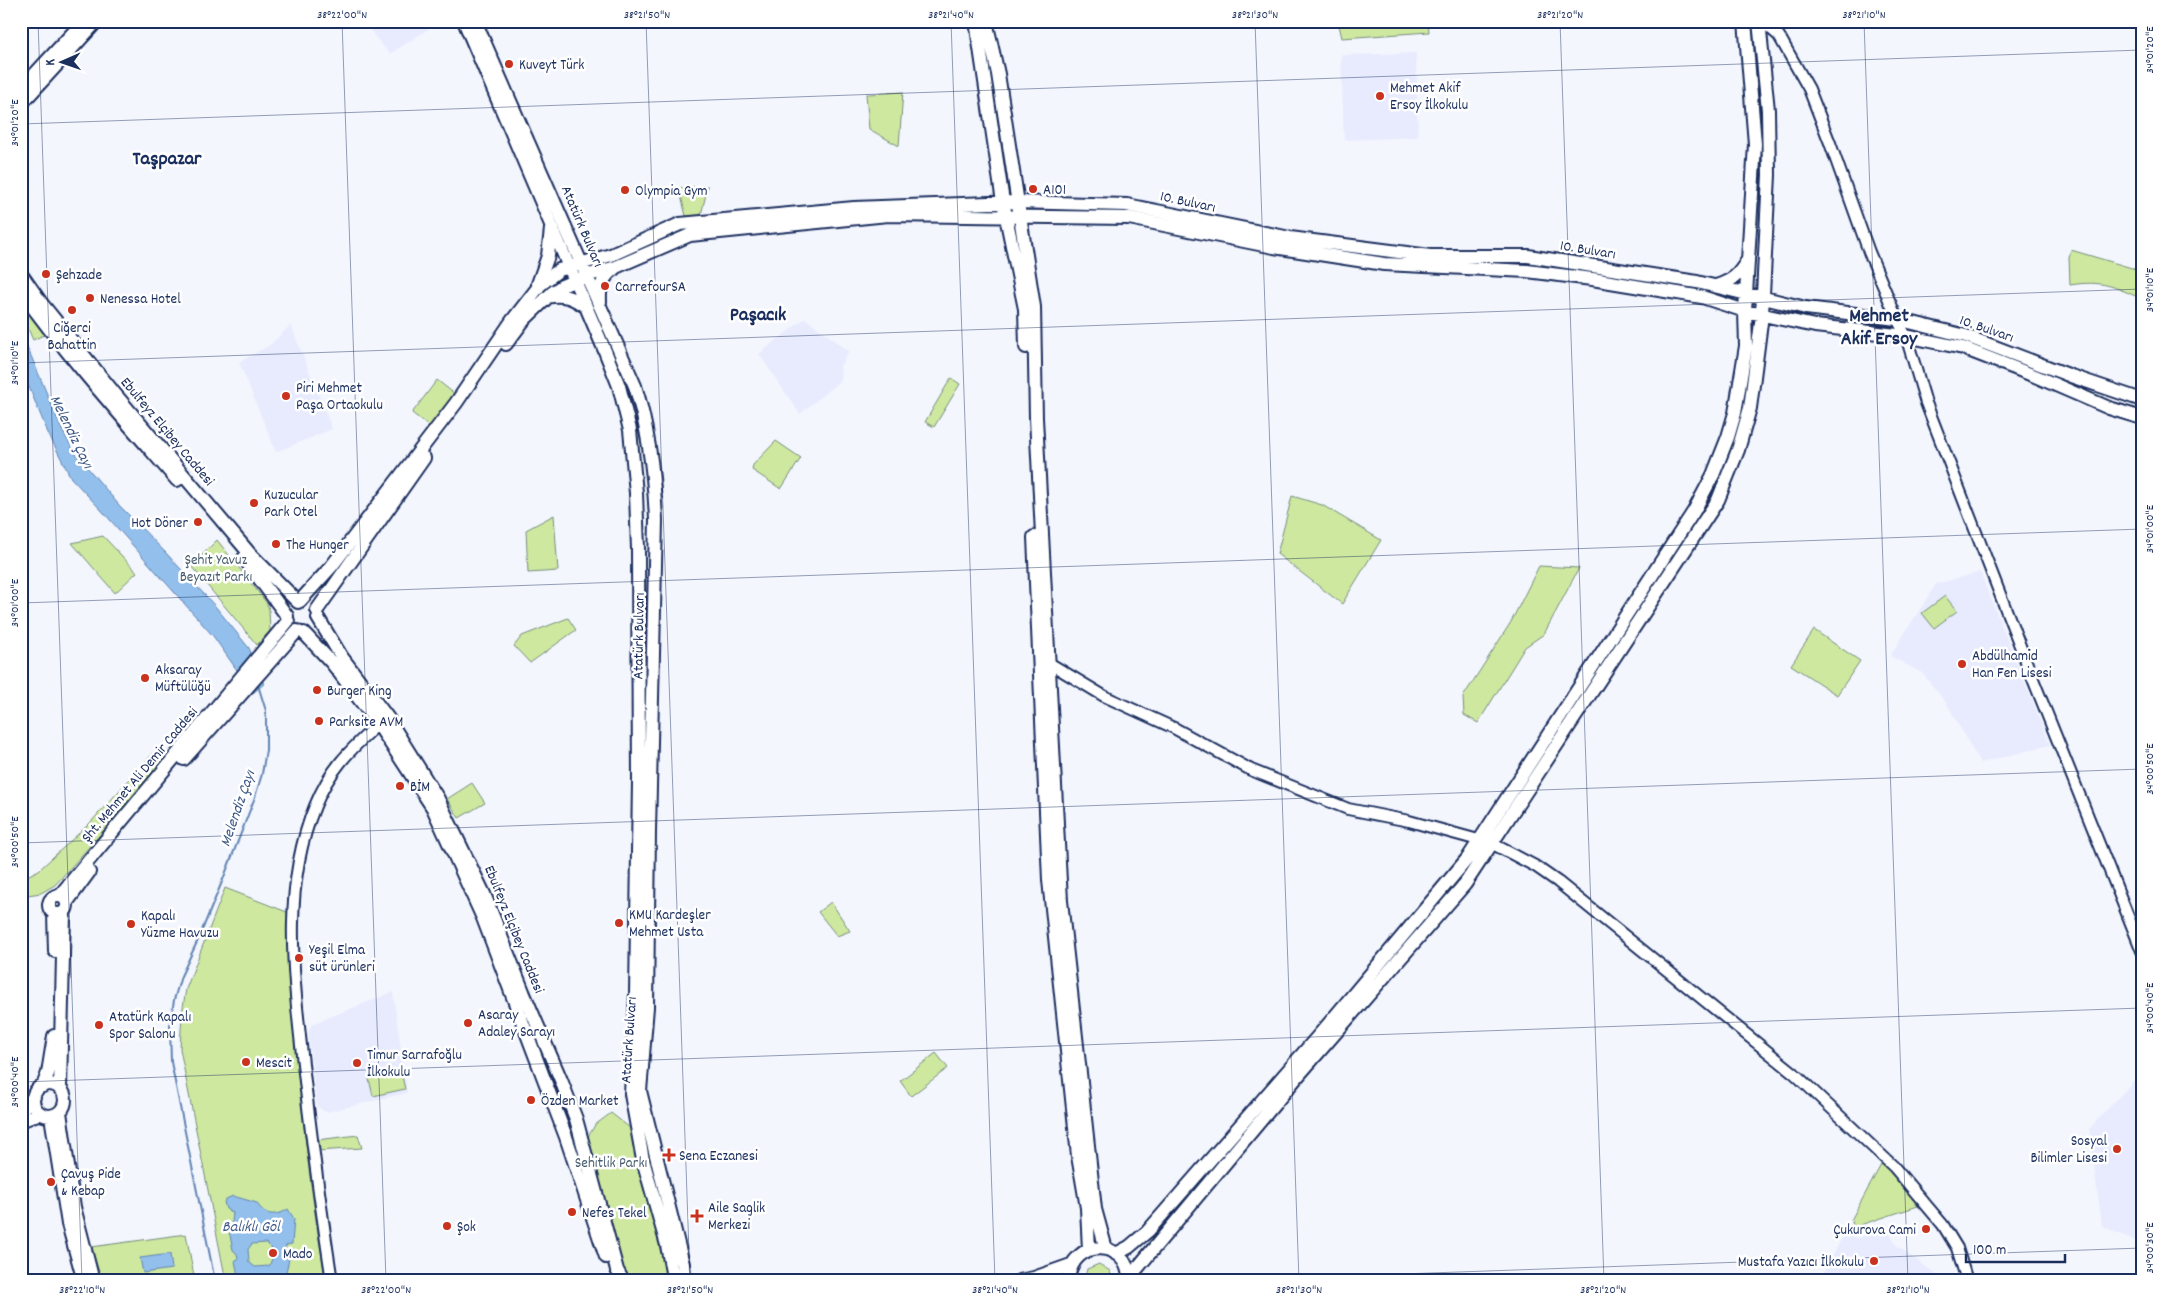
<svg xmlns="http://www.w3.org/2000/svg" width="2163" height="1302" viewBox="0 0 2163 1302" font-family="Dekko,sans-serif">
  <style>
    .built { fill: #e7ebfd }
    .green { fill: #cee89f; stroke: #748c7e }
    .water { fill: #92bfeb; stroke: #6285b3; fill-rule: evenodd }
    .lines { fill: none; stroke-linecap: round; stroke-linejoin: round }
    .stream { stroke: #6285b3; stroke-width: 2 }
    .minor-casing { stroke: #1b2f5e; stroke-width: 14 }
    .major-casing { stroke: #1b2f5e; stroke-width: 16 }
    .minor { stroke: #fff; stroke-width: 10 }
    .major { stroke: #fff; stroke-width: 12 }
    .ticks { fill: none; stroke: #1b2f5e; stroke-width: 1; stroke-opacity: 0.45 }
    .poi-dot { fill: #c8321e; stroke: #fff; stroke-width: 2 }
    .labels { text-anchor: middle; stroke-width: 5; stroke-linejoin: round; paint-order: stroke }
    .poi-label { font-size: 15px; fill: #1b2f5e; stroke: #fff; text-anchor: start }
    .street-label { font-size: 15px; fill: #1b2f5e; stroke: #fff }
    .park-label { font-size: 15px; fill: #485d6e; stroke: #fff }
    .water-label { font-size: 16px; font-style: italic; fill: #3f5a88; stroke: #fff }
    .district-label { font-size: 20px; font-weight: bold; fill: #1b2f5e; stroke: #fff }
    .neatline { fill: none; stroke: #1b2f5e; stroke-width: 2 }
    .ticks-label { font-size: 12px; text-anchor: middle; fill: #1b2f5e }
  </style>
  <rect width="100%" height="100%" fill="#f4f6fe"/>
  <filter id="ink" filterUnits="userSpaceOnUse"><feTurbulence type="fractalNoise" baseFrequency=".02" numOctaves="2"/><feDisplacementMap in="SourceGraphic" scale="10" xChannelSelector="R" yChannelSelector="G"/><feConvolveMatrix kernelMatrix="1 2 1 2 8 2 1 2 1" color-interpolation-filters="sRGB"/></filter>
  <g filter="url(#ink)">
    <!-- built -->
    <path class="built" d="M365,21H433L436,24L390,54L374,36Z
      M1416,53L1418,137L1344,140L1341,55Z
      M805,318L849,351L840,367L841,380L800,414L759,354Z
      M291,325L332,429L276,452L239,362L270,345Z
      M1980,572L2050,745L1980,763L1947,704L1922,673L1890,656L1936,584Z
      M393,992L407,1093L326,1112L317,1107L308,1034L312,1024Z
      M2142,1072V1244L2102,1226L2089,1129Z
      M1887,1227L1897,1246L1940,1277L1939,1281H1819L1843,1236L1858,1238Z"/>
    <!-- green -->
    <path class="green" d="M1338,21H1428L1429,32L1342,38Z
      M903,92L899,146L869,129L866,94Z
      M708,186L701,215L686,216L679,188Z
      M2071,250L2142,271V299C2113,286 2102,280 2070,285L2069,257Z
      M21,298L46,334L33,340L21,313Z
      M951,378L960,384L934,427L925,422Z
      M437,380L456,395L431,428L412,413Z
      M776,441L801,458L781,489L752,470L753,465Z
      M1292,496L1322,505L1381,540L1342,604L1277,554Z
      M554,515L558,571L528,573L526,530Z
      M103,536L137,572L115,593L72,543Z
      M217,540L266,602L269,609L270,631L257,645L191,566Z
      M1539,566L1579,568L1544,634L1525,647L1478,723L1464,715L1463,697L1511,622Z
      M1945,596L1957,611L1934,628L1922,613Z
      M568,618L576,630L530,663L514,646L522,636Z
      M1814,630L1860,661L1837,695L1791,665Z
      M158,748L168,759L55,885L41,893L21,896V875H29L39,870L89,824Z
      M472,783L485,803L459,818L447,799Z
      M225,888L287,912C294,1035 304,1159 326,1281H226L180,1049L182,1013L186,989Z
      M831,902L850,931L837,936L818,912Z
      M936,1053L948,1068L911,1096L900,1081Z
      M401,1072L405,1089L373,1096L369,1079Z
      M611,1113L630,1128L668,1281H620L583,1145L595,1125Z
      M358,1135L362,1148L318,1151L317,1140Z
      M1882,1163L1887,1165L1918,1206L1854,1227L1851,1220Z
      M186,1234L195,1281H102L91,1247Z
      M1099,1264L1110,1271L1112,1281H1084L1087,1269Z"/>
    <!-- water -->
    <path class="water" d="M21,332L63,432L76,454L119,505L166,553L215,606L249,648L264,684L253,693L213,636L104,513L71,478L48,433L21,368Z
      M233,1196L257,1203C264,1216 276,1217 288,1209L294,1219L292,1244L287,1245L283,1250L285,1257L289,1259L284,1281H239L235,1261L238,1258L237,1254L233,1250L228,1226L232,1222L233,1213L226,1209L224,1202L226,1199ZM266,1243L275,1252L269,1266L255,1267L249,1262L248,1249L252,1244Z
      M170,1254L172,1269L143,1273L140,1258Z"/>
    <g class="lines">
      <!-- stream -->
      <path class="stream" d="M215,1281L171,1062L170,1025L174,1000L181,976L198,940L224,877L255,797L262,774L266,750V711L258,685"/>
      <defs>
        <path id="minor" d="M1762,21L1779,36L1809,89L1830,143L1869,252L1897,319L1906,336L1926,403L2029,669L2142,951
          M1049,663L1104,696L1174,728L1251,770L1348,809L1409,821L1493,844L1535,866L1558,882L1794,1073L1894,1167L1943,1225L1957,1248L1967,1281
          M332,1281C321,1209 311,1136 303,1064C294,979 281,888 315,806C330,769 349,751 378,724"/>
        <path id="major" d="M464,21L605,351L619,386L630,430L636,493L638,549L639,781L636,994L631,1094L643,1160L667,1245L672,1272L670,1281
          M475,21L635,386C649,430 654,474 656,520L649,831L647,1007L640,1091L683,1264L685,1281
          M976,21L1003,202L1025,309L1026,347
          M986,21L998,74L1034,307L1036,418L1061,901L1095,1209L1106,1249
          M21,89L84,21
          M21,104L97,21
          M21,274L42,304L115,394L250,554L298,602
          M538,284L548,256L551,229
          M1716,286C1732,281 1738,276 1747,261
          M21,291C69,358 124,419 177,480
          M547,297C563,293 574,298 586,307
          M600,302C599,286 603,277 615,268
          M506,344L524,320L552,293L562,286L586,276L616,267L690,235L888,215L1129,218L1274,247L1384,264L1527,271L1592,279L1702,297L1745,311L1815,326L1906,336L1963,348L2035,376L2109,408L2142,418
          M1034,537L1049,880L1078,1156L1087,1208L1089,1250
          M244,558L287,616
          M300,601L331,567L456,403L512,321L540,285L559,270L611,255L680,224L854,208L1016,202L1127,205L1290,238L1430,256H1528L1697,282L1806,308L1897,319L1966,336L2071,376L2142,400
          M317,610L424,458
          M318,618L341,656L387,717L438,799L484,894L524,994L561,1080L576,1119L617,1270L623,1281
          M304,633L332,663L378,724L433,808L483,918L566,1137L606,1257
          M184,759L297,631
          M60,895L288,621
          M49 905a9 9 0 1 1 18 0a9 9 0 1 1-18 0Z
          M67,902L89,872
          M54,913L55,951
          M33 1100a16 16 0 1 1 32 0a16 16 0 1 1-32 0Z
          M43,1086L48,1073L54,1036
          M60,1089L64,912
          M21,1110L34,1097
          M60,1112L74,1207L93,1281
          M51,1116L68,1224L84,1281
          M21,1121L40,1113
          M1116,1254L1129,1247L1148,1231L1327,1026L1468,858L1694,511L1713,475L1728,437L1735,413L1746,346L1745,311L1755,144L1745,21
          M1129,1278L1297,1077L1465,884L1718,500L1738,450L1750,408L1762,315L1769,175L1768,110L1759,21
          M1019,1281L1034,1278L1071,1265
          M1068,1281C1071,1236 1130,1239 1129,1281"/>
      </defs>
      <!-- minor casing -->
      <use href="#minor" class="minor-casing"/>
      <!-- major casing -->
      <use href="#major" class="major-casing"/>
      <!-- minor -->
      <use href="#minor" class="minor"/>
      <!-- major -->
      <use href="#major" class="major"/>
    </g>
  </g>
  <!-- ticks -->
  <path class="ticks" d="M38,21L82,1281M342,21L386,1281M646,21L690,1281M951,21L995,1281M1255,21L1299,1281M1560,21L1604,1281M1864,21L1908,1281M21,124L2142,50M21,363L2142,289M21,603L2142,529M21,843L2142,769M21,1082L2142,1008M1202,1281L2142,1248"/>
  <!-- markers -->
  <g class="poi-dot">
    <circle cx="509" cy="64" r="5"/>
    <circle cx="1380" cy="96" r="5"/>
    <circle cx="1033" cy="189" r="5"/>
    <circle cx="625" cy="190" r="5"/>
    <circle cx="46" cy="274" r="5"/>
    <circle cx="605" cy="286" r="5"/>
    <circle cx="90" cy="298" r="5"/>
    <circle cx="72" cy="310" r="5"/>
    <circle cx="286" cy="396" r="5"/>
    <circle cx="254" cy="503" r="5"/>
    <circle cx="198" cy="522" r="5"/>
    <circle cx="276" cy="544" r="5"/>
    <circle cx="1962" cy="664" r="5"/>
    <circle cx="145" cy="678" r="5"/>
    <circle cx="317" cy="690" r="5"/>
    <circle cx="319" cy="721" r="5"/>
    <circle cx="400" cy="786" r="5"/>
    <circle cx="619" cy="923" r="5"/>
    <circle cx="131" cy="924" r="5"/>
    <circle cx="299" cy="958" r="5"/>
    <circle cx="468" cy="1023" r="5"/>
    <circle cx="99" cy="1025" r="5"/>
    <circle cx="246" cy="1062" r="5"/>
    <circle cx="357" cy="1063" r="5"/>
    <circle cx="531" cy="1100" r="5"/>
    <circle cx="2117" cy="1149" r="5"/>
    <path d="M666.5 1147.5h5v5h5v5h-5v5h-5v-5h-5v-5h5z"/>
    <circle cx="51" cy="1182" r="5"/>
    <circle cx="572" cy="1212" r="5"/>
    <path d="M694.5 1208.5h5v5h5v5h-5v5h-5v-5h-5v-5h5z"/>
    <circle cx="447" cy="1226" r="5"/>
    <circle cx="1926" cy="1229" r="5"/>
    <circle cx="273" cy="1253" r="5"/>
    <circle cx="1874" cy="1261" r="5"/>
  </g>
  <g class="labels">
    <!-- poi labels -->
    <g class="poi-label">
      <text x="519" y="69">Kuveyt Türk</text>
      <text x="1390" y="92">Mehmet Akif<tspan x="1390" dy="17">Ersoy İlkokulu</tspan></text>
      <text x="1043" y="194">A101</text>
      <text x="635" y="195">Olympia Gym</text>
      <text x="56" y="279">Şehzade</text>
      <text x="615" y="291">CarrefourSA</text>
      <text x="100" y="303">Nenessa Hotel</text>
      <text x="72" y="332" text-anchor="middle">Ciğerci<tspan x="72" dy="17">Bahattin</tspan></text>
      <text x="296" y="392">Piri Mehmet<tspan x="296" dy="17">Paşa Ortaokulu</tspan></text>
      <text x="264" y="499">Kuzucular<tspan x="264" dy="17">Park Otel</tspan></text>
      <text x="188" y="527" text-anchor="end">Hot Döner</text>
      <text x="286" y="549">The Hunger</text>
      <text x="1972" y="660">Abdülhamid<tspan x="1972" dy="17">Han Fen Lisesi</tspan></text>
      <text x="155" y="674">Aksaray<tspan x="155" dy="17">Müftülüğü</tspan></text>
      <text x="327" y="695">Burger King</text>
      <text x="329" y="726">Parksite AVM</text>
      <text x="410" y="791">BİM</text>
      <text x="629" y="919">KMU Kardeşler<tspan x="629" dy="17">Mehmet Usta</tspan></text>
      <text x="141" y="920">Kapalı<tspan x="141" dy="17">Yüzme Havuzu</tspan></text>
      <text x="309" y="954">Yeşil Elma<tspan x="309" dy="17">süt ürünleri</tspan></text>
      <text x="478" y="1019">Asaray<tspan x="478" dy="17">Adaley Sarayı</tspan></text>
      <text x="109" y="1021">Atatürk Kapalı<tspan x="109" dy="17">Spor Salonu</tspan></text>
      <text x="367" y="1059">Timur Sarrafoğlu<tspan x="367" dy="17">İlkokulu</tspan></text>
      <text x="256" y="1067">Mescit</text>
      <text x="541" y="1105">Özden Market</text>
      <text x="2107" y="1145" text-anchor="end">Sosyal<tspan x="2107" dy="17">Bilimler Lisesi</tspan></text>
      <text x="679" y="1160">Sena Eczanesi</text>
      <text x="61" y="1178">Çavuş Pide<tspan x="61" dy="17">&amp; Kebap</tspan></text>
      <text x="708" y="1212">Aile Saglik<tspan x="708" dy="17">Merkezi</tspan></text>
      <text x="582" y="1217">Nefes Tekel</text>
      <text x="457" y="1231">Şok</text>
      <text x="1916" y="1234" text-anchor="end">Çukurova Cami</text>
      <text x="283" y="1258">Mado</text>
      <text x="1864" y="1266" text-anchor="end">Mustafa Yazıcı İlkokulu</text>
    </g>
    <!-- street labels -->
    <g class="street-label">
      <text transform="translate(1188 201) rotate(12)" y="5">10. Bulvarı</text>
      <text transform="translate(583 226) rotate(67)" y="5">Atatürk Bulvarı</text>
      <text transform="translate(1588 249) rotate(9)" y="5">10. Bulvarı</text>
      <text transform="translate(1987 328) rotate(19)" y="5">10. Bulvarı</text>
      <text transform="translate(168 431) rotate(50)" y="5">Ebulfeyz Elçibey Caddesi</text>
      <text transform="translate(638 636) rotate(-89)" y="5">Atatürk Bulvarı</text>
      <text transform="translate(139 774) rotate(-50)" y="5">Şht. Mehmet Ali Demir Caddesi</text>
      <text transform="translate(515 929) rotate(68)" y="5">Ebulfeyz Elçibey Caddesi</text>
      <text transform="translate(628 1040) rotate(-86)" y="5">Atatürk Bulvarı</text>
    </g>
    <!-- park labels -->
    <g class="park-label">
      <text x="216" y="564">Şehit Yavuz<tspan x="216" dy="17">Beyazıt Parkı</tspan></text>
      <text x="611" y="1167">Sehitlik Parkı</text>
    </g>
    <!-- water labels -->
    <g class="water-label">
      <text transform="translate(73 431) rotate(64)" y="6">Melendiz Çayı</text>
      <text transform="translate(236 808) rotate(-71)" y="6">Melendiz Çayı</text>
      <text x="251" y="1231">Balıklı Göl</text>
    </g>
    <!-- district labels -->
    <g class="district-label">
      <text x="167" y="164">Taşpazar</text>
      <text x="758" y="320">Paşacık</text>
      <text x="1879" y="321">Mehmet<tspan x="1879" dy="23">Akif Ersoy</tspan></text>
    </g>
  </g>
  <!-- margin -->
  <rect width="2163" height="1302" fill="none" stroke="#fff" stroke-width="55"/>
  <!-- north arrow -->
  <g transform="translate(62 62) rotate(268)" stroke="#ffffff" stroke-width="4" paint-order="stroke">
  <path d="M0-4L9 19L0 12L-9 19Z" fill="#1b2f5e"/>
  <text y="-8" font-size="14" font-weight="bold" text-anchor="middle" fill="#1b2f5e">K</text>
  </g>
  <!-- scale -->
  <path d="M1966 1254v8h99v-8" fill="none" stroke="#1b2f5e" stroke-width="2.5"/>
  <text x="1973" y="1254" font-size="15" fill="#1b2f5e" stroke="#ffffff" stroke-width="4" paint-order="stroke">100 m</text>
  <rect x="28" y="28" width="2108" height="1246" class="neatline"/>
  <g class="ticks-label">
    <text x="342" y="18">38°22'00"N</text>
    <text x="647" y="18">38°21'50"N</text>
    <text x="951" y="18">38°21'40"N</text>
    <text x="1255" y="18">38°21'30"N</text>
    <text x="1560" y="18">38°21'20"N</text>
    <text x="1864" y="18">38°21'10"N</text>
    <text transform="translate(2149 50) rotate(-90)" y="4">34°01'20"E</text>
    <text transform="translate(14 123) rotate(-90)" y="4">34°01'20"E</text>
    <text transform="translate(2149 290) rotate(-90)" y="4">34°01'10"E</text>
    <text transform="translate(14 363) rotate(-90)" y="4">34°01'10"E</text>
    <text transform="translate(2149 529) rotate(-90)" y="4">34°01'00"E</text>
    <text transform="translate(14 603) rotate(-90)" y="4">34°01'00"E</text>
    <text transform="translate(2149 769) rotate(-90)" y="4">34°00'50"E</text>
    <text transform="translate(14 842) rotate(-90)" y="4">34°00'50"E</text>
    <text transform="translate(2149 1008) rotate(-90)" y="4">34°00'40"E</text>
    <text transform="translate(14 1082) rotate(-90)" y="4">34°00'40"E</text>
    <text transform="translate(2149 1248) rotate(-90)" y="4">34°00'30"E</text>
    <text x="82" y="1293">38°22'10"N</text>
    <text x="386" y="1293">38°22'00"N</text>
    <text x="690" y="1293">38°21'50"N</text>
    <text x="995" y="1293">38°21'40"N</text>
    <text x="1299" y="1293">38°21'30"N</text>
    <text x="1603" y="1293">38°21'20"N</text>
    <text x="1908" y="1293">38°21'10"N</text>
  </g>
</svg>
